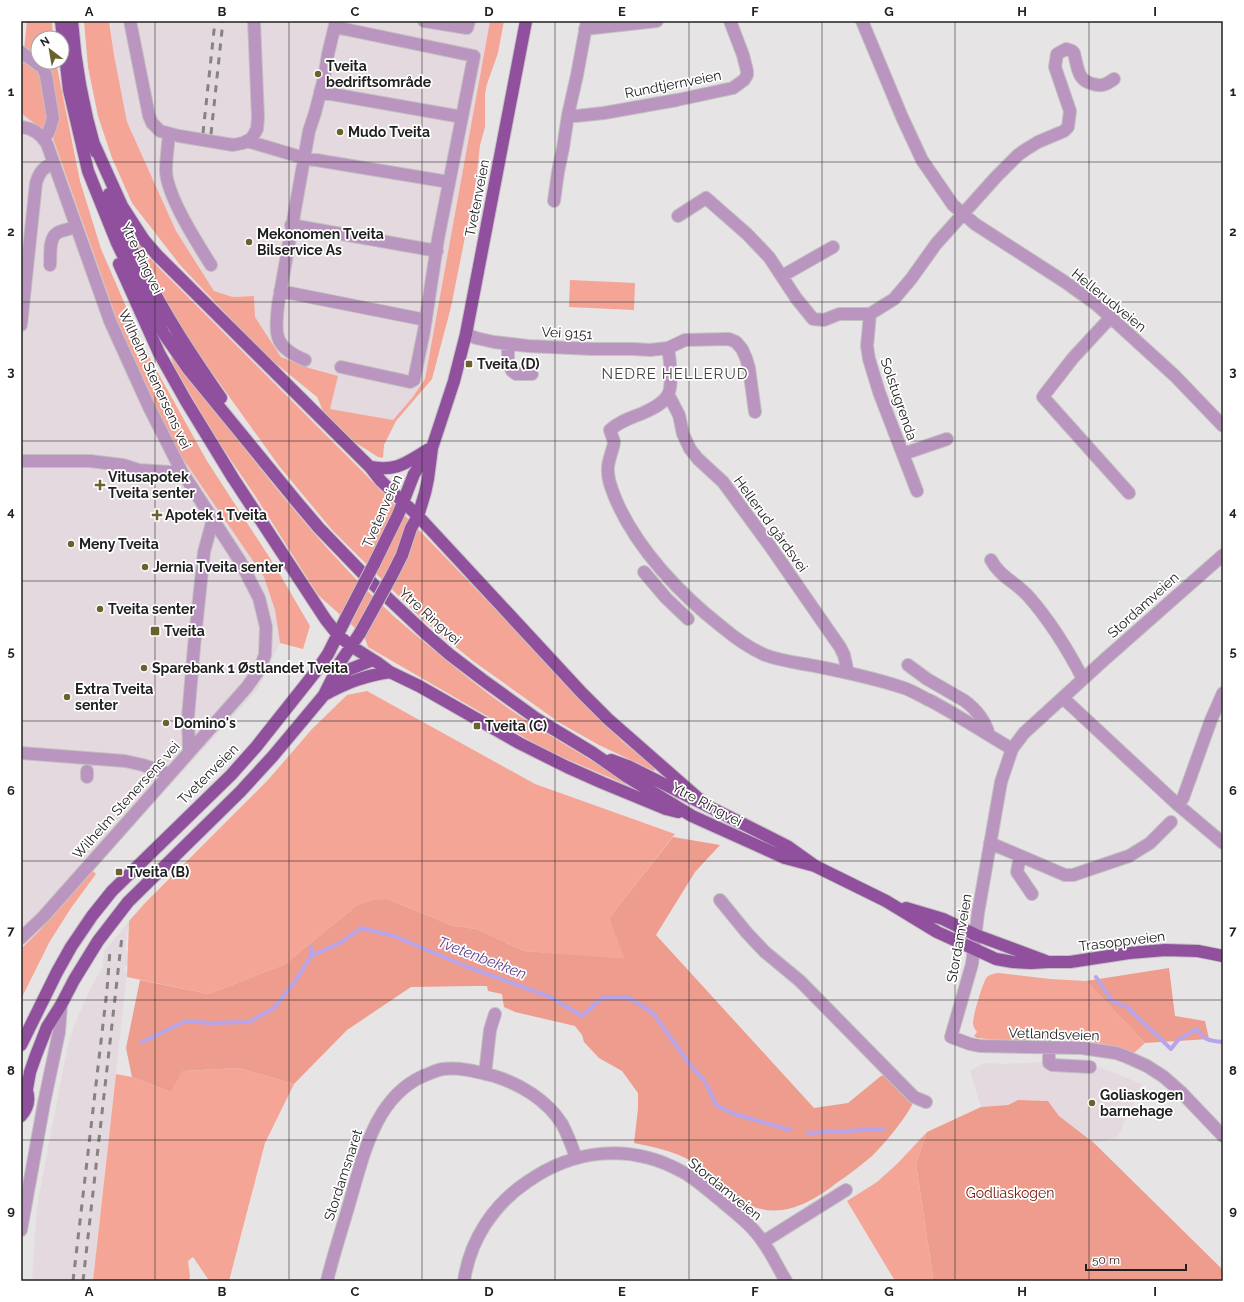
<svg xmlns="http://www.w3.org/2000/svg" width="1244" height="1302" viewBox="0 0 1244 1302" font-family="Raleway,sans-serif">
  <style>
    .built { fill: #e4d9df }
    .green { fill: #f4a596 }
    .forest { fill: #ed9c8d }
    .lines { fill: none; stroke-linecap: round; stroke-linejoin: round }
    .stream { stroke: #b8a4e9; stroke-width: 4 }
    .minor-casing { stroke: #c4c1c2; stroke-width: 14 }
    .major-casing { stroke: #c4c1c2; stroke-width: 14 }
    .minor { stroke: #b995bf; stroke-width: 12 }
    .major { stroke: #90509d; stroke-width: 12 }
    .rail { stroke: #858384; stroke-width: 3; stroke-dasharray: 7 7; stroke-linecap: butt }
    .major-bridge-casing { stroke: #c4c1c2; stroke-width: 14; stroke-linecap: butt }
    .major-bridge { stroke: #90509d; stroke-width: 12 }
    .grid { fill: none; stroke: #222121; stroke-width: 1; stroke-opacity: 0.55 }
    .poi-dot { fill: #69622e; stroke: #fff; stroke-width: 1.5 }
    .labels { text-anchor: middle; stroke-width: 3.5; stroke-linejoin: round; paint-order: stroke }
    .poi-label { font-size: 14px; font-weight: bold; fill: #222121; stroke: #fff; text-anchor: start }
    .street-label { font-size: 14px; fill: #222121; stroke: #fff }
    .park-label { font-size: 14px; fill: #701206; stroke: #fff }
    .neighbourhood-label { font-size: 15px; letter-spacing: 1px; fill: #454243; stroke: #fff }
    .water-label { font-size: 15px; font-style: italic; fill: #5c3e8f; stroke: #fff }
    .neatline { fill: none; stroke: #222121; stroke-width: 1.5 }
    .grid-label { font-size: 13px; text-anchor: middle; font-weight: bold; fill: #222121 }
  </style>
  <rect width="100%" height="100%" fill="#e7e4e5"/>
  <!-- built -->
  <path class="built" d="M110,21H490L425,379L412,398L394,420L330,409L337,376L309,368L281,357L255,317L254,296L233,297L214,291L176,231L127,122L114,55Z
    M21,113L53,138L136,374L181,456L264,577L275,610L280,643L258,689L21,949Z
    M129,921L125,949L129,953L128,965L125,966L124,971L127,972L93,1281H32L36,1218L39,1196L67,1049L73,1029L88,993L103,966L104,952Z
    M1046,1062L1095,1068L1099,1067L1142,1084L1117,1138L1094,1143L1083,1136L1059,1116L1048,1101L1018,1100L1008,1105L981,1107L970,1071L984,1063L1004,1064Z"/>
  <!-- green -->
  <path class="green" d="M27,21H52L53,38H38V62H56L80,181L101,249L143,346L207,461L275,566L310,626L303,649L280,643L275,610L264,577L181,456L136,374L53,138L21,113V80Z
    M84,21H109L114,55L127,122L176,231L214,291L233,297L254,296L255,317L281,357L309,368L338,376L330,409L393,420L412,398L425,379L490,21H504L498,53L487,84L485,94V127L480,145L476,182L451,307L432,379L396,421L384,445L383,458L378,457L356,443L333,422L323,411L317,397L263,353L180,265L132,203L112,158L98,116L88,67Z
    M131,234L156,265L363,472L500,614L581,701L623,742L655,768L654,771L599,745L560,723L473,661L424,621L333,531L279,466L188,339L166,303Z
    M570,280L635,283L634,310L569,307Z
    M171,357L175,359C241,443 304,530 382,605C397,620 414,633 430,647C458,670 487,694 518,715C556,740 596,763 635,786L634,788L546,750L368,647L364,636L318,595L254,494L222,447L196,404L174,366Z
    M367,691L535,784L675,834L609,918L627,960L524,951L477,929L453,926L390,900L356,906L285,964L209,994L127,977L129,921L146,902L268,780L312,729L347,695Z
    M93,871L96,874L71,908L50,941L21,999V949L40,930Z
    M999,973L1050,979L1086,981L1145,1043L1133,1054L1103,1044L1091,1042L1070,1040H1000L977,1038L974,1036L977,1032C975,1029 973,1027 973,1023C973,1016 983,981 987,977C991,974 995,973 999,973Z
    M239,1068L294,1084L265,1143L229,1281H211L208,1279L193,1257L188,1261L190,1276L189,1281H93L116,1074L132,1077L171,1092L183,1071Z
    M927,1132L916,1164L933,1277L932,1281H895L847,1201L877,1182L898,1163Z"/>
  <!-- forest -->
  <path class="forest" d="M673,837L720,845L695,872L656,935L814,1108L848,1103L881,1076L886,1074L913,1101C913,1110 880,1149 872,1156C861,1165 850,1174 838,1182C807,1206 773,1224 736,1197C721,1186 708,1171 691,1161C674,1151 653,1147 634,1143L638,1109V1093L622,1071L599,1058L584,1042L582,1035L575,1026L515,1012L504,1007L502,994L488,991L487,986H474L411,987L347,1030L294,1084L239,1068L183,1071L171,1092L132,1077L126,1048L140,980L209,994L285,964L356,906L374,900H390L453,926L477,929L524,951L625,959L609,918Z
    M1169,968L1175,1016L1205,1021L1209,1039L1145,1043L1086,981Z
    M1018,1100L1048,1101L1059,1116L1094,1143L1223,1270V1281H932L933,1277L916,1164L927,1132L981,1107L1008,1105Z"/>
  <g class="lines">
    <!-- stream -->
    <path class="stream" d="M311,947V956
      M1096,977L1112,1001L1127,1007L1171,1049L1178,1040L1197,1029C1205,1041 1208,1040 1222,1042L1223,1041
      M142,1042L186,1021L209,1023L249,1022L274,1008L296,980L311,956L342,942L361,928L394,936L465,966L550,997L582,1016L602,998L628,997L653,1013L691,1066L706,1083L716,1105L734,1114L790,1130
      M808,1133L883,1129"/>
    <defs>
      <path id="minor" d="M130,21L149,116L152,123L160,131L179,136L233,145L243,143L252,138L257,129L258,118L254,21
        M424,21L467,28L469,21
        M862,21L902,117L922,160L953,205L975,224L1065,282L1097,305L1175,376L1223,426
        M335,27L474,56L438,239L424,331L414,380L410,382L341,367
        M585,29L657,21
        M21,52L43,68L46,76L53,118L49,131L44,139
        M320,92L462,117
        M568,115L576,116L604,113L677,100L733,88L744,80L747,75V71L743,55L730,21
        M21,127C33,128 41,134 47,144L110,321L149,407L182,472L240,561L259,598L266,627L265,655L259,670L247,687L44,916L21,938
        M169,134C168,146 166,159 166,171C167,196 197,243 211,265
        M247,141L304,158L449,182
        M554,201L558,172L563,148L568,115L577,75L587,21
        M678,216L706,198L747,234L769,257L796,298L813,319L824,320L839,314H870L894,299L911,279L936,244L996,177L1018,155L1025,150L1038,142L1064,131L1068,127L1070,111L1055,67L1057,54L1066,49L1072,51L1074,53C1078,68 1077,80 1093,84C1102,87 1107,84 1114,79
        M291,225L437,251
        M50,265C51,256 48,239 57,233C62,230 70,229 76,227
        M782,276L833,247
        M280,291L426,320
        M870,314L867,346L869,359L879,392L917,491
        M1111,317L1073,358L1045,394L1043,397L1129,493
        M21,325L36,183C39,172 44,167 53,163
        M466,334L476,338L494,342L528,346L593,349H633L650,350L668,348
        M508,344V361L512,371L516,374H532
        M305,360C274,347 275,336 278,305L309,131L315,113L324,78L328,54L336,21
        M668,394L679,415L683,434L690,449L698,459L723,482L770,546L840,647L844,655L848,673
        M755,412L749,368L746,358L742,349L736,342L729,339L685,340L668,348C670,359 673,385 668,395C663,404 652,409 643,413C631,418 620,421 610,430C611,434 613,438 614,442C614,447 608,460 608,468C607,479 612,490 616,500C637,549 681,595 722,627C735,638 749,648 765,655C781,661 799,663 815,666C845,672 875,678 904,688C913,691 922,697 931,701C959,716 985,733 1012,749
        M903,454L947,439
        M21,461H90L123,465L139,470L171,472H182
        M1223,555L1104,660L1024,733L1012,749L1001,782L978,913L972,964L951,1037L970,1044L980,1046L1082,1048L1116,1053L1127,1057L1147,1066L1164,1077L1181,1092L1223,1136
        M991,560C1000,577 1017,583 1029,597C1050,621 1068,650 1083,679
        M644,572L666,598L688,619
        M908,665L927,679L965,701C977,710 985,720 989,735
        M1063,698L1178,805L1223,843
        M189,751L188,717L194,647L204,552L213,519
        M21,753L125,761L143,765L170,774
        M87,777V771
        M1178,805L1183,798L1211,720L1223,693
        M990,843L1065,875H1073L1129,856L1150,843L1171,822
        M1020,856L1017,872L1032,894
        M720,900L747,933L765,952L800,981L910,1093L914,1097L926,1102
        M1049,1047V1063L1052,1065L1090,1067
        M485,1074L490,1030L495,1014
        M21,1230L44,1103L59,1032L61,1005
        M763,1242L846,1190
        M327,1281C334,1252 344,1223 352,1194C365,1149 377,1097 423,1076C429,1074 436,1070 443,1069C460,1067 478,1072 494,1076C520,1084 547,1100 562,1124C568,1135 572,1146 576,1158
        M464,1281C470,1240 493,1205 527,1182C574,1149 630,1143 681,1171C695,1178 707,1190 720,1200C735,1213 752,1225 763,1242C772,1254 778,1268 786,1281"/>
      <path id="major" d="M61,21L69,90L88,171L117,243L134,278L164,334L189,370L297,502L319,528L374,585L426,634L449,654L483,680L537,719L593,753L626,776L692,816L785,858L815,866
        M72,21C75,63 84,111 96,152
        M94,144L122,206L144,240L157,255L370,467L381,481L418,516L582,693L608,719L706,805
        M109,194C118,221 130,247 144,273C166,317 193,357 221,398
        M119,264L159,353L186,401L233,478L326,620L338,635L351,646L378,663L390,672L419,686L519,743L567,767L603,783L666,809L678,812
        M370,467C397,472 407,462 429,449
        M402,555L411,528L418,516L425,493L428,479L432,448L454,381L466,334L526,21
        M374,564L398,515L414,474L430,450
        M332,681L348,670L373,660
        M324,695C348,682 364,676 390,672
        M611,760L630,767L787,846L815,866L886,901L937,932L996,959L1013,962L1031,963L1048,962H1070L1129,953L1165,950L1198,951L1223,956
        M906,908L943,919L976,935L1046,961
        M21,1045L57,972L71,947L92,916L112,891L231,775L256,747L317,670L328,654L346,618
        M27,1089L30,1072L36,1055L47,1027L61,1005L74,980L98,941L128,902L240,792L273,756L324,695L341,661L360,633
        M21,1116C30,1106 31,1093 22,1083"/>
    </defs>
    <!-- minor casing -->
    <use href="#minor" class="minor-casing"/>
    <!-- major casing -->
    <use href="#major" class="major-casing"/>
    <!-- minor -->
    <use href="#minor" class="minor"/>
    <!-- major -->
    <use href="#major" class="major"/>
    <!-- rail -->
    <path class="rail" d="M203,133L215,21
      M211,134L223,21
      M73,1281L107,990L110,950
      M83,1281L122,936"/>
    <defs>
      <path id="major-bridge" d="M346,618L374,564
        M360,633L392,575L402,555"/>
    </defs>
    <!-- major-bridge casing -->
    <use href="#major-bridge" class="major-bridge-casing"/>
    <!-- major-bridge -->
    <use href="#major-bridge" class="major-bridge"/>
  </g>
  <!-- grid -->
  <path class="grid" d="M155,21V1281M289,21V1281M422,21V1281M555,21V1281M689,21V1281M822,21V1281M955,21V1281M1089,21V1281M21,162H1223M21,302H1223M21,441H1223M21,581H1223M21,721H1223M21,861H1223M21,1000H1223M21,1140H1223"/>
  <!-- markers -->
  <g class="poi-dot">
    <circle cx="318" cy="74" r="4"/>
    <circle cx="340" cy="132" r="4"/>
    <circle cx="249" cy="242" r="4"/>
    <rect x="465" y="360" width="8" height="8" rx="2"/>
    <path d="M98 479h4v4h4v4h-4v4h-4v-4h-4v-4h4z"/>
    <path d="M155 509h4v4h4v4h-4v4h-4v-4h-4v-4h4z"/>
    <circle cx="71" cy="544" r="4"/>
    <circle cx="145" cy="567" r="4"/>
    <circle cx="100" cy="609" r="4"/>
    <rect x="150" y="626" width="10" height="10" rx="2"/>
    <circle cx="144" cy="668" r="4"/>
    <circle cx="67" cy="697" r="4"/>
    <circle cx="166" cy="723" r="4"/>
    <rect x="473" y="722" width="8" height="8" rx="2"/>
    <rect x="115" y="868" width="8" height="8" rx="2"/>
    <circle cx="1092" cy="1103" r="4"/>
  </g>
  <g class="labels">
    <!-- poi labels -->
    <g class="poi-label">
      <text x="326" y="71">Tveita<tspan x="326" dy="16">bedriftsområde</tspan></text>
      <text x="348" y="137">Mudo Tveita</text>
      <text x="257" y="239">Mekonomen Tveita<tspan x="257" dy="16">Bilservice As</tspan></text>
      <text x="477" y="369">Tveita (D)</text>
      <text x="108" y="482">Vitusapotek<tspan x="108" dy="16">Tveita senter</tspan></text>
      <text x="165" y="520">Apotek 1 Tveita</text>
      <text x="79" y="549">Meny Tveita</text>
      <text x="153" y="572">Jernia Tveita senter</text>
      <text x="108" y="614">Tveita senter</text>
      <text x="164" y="636">Tveita</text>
      <text x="152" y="673">Sparebank 1 Østlandet Tveita</text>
      <text x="75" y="694">Extra Tveita<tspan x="75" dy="16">senter</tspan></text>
      <text x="174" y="728">Domino's</text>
      <text x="485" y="731">Tveita (C)</text>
      <text x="127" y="877">Tveita (B)</text>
      <text x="1100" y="1100">Goliaskogen<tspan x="1100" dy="16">barnehage</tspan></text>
    </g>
    <!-- street labels -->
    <g class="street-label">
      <text transform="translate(673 84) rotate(-11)" y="5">Rundtjernveien</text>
      <text transform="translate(477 198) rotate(-79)" y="5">Tvetenveien</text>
      <text transform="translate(142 258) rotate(64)" y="5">Ytre Ringvei</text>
      <text transform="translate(1109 300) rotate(39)" y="5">Hellerudveien</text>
      <text transform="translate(567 333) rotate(3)" y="5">Vei 9151</text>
      <text transform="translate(155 379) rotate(65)" y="5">Wilhelm Stenersens vei</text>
      <text transform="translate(899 399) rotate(71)" y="5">Solstugrenda</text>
      <text transform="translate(382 511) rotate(-66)" y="5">Tvetenveien</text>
      <text transform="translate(771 524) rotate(54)" y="5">Hellerud gårdsvei</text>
      <text transform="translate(1143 605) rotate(-42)" y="5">Stordamveien</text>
      <text transform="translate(430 616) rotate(42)" y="5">Ytre Ringvei</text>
      <text transform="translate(208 774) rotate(-45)" y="5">Tvetenveien</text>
      <text transform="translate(126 800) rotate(-48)" y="5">Wilhelm Stenersens vei</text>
      <text transform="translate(707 804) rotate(28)" y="5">Ytre Ringvei</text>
      <text transform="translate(959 938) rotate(-80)" y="5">Stordamveien</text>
      <text transform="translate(1122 941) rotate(-7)" y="5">Trasoppveien</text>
      <text transform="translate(1054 1034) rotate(2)" y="5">Vetlandsveien</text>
      <text transform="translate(343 1175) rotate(-72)" y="5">Stordamsnaret</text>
      <text transform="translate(725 1189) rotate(39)" y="5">Stordamveien</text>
    </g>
    <!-- park labels -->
    <g class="park-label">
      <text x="1010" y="1198">Godliaskogen</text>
    </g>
    <!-- neighbourhood labels -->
    <g class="neighbourhood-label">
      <text x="675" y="379">NEDRE HELLERUD</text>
    </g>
    <!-- water labels -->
    <g class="water-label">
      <text transform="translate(482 958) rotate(21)" y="5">Tvetenbekken</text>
    </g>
  </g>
  <!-- border -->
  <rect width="1244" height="1302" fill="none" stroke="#ffffff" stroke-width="44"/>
  <!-- north arrow -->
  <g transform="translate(50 50) rotate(329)"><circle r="19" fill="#ffffff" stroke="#a7a6a6"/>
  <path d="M0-3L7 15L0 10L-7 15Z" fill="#69622e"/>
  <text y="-6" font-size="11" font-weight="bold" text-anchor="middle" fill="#222121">N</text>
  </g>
  <!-- scale -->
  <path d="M1086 1264v6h100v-6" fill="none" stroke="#222121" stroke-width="2"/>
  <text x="1092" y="1264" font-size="12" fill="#222121" stroke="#ffffff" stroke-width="3" paint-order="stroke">50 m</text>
  <rect x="22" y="22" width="1200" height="1258" class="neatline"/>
  <g class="grid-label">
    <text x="89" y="16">A</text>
    <text x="222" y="16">B</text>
    <text x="355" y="16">C</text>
    <text x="489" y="16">D</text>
    <text x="622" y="16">E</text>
    <text x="755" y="16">F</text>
    <text x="889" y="16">G</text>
    <text x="1022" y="16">H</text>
    <text x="1155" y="16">I</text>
    <text x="11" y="96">1</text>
    <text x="1233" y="96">1</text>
    <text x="11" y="236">2</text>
    <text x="1233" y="236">2</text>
    <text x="11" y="376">3</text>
    <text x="1233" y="376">3</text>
    <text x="11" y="516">4</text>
    <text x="1233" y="516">4</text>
    <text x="11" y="656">5</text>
    <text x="1233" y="656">5</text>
    <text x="11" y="795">6</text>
    <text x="1233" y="795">6</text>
    <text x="11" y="935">7</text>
    <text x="1233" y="935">7</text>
    <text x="11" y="1075">8</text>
    <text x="1233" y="1075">8</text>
    <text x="11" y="1215">9</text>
    <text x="1233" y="1215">9</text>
    <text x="89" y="1296">A</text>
    <text x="222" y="1296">B</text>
    <text x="355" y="1296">C</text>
    <text x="489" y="1296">D</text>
    <text x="622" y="1296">E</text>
    <text x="755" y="1296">F</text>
    <text x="889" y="1296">G</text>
    <text x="1022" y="1296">H</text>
    <text x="1155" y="1296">I</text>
  </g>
</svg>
